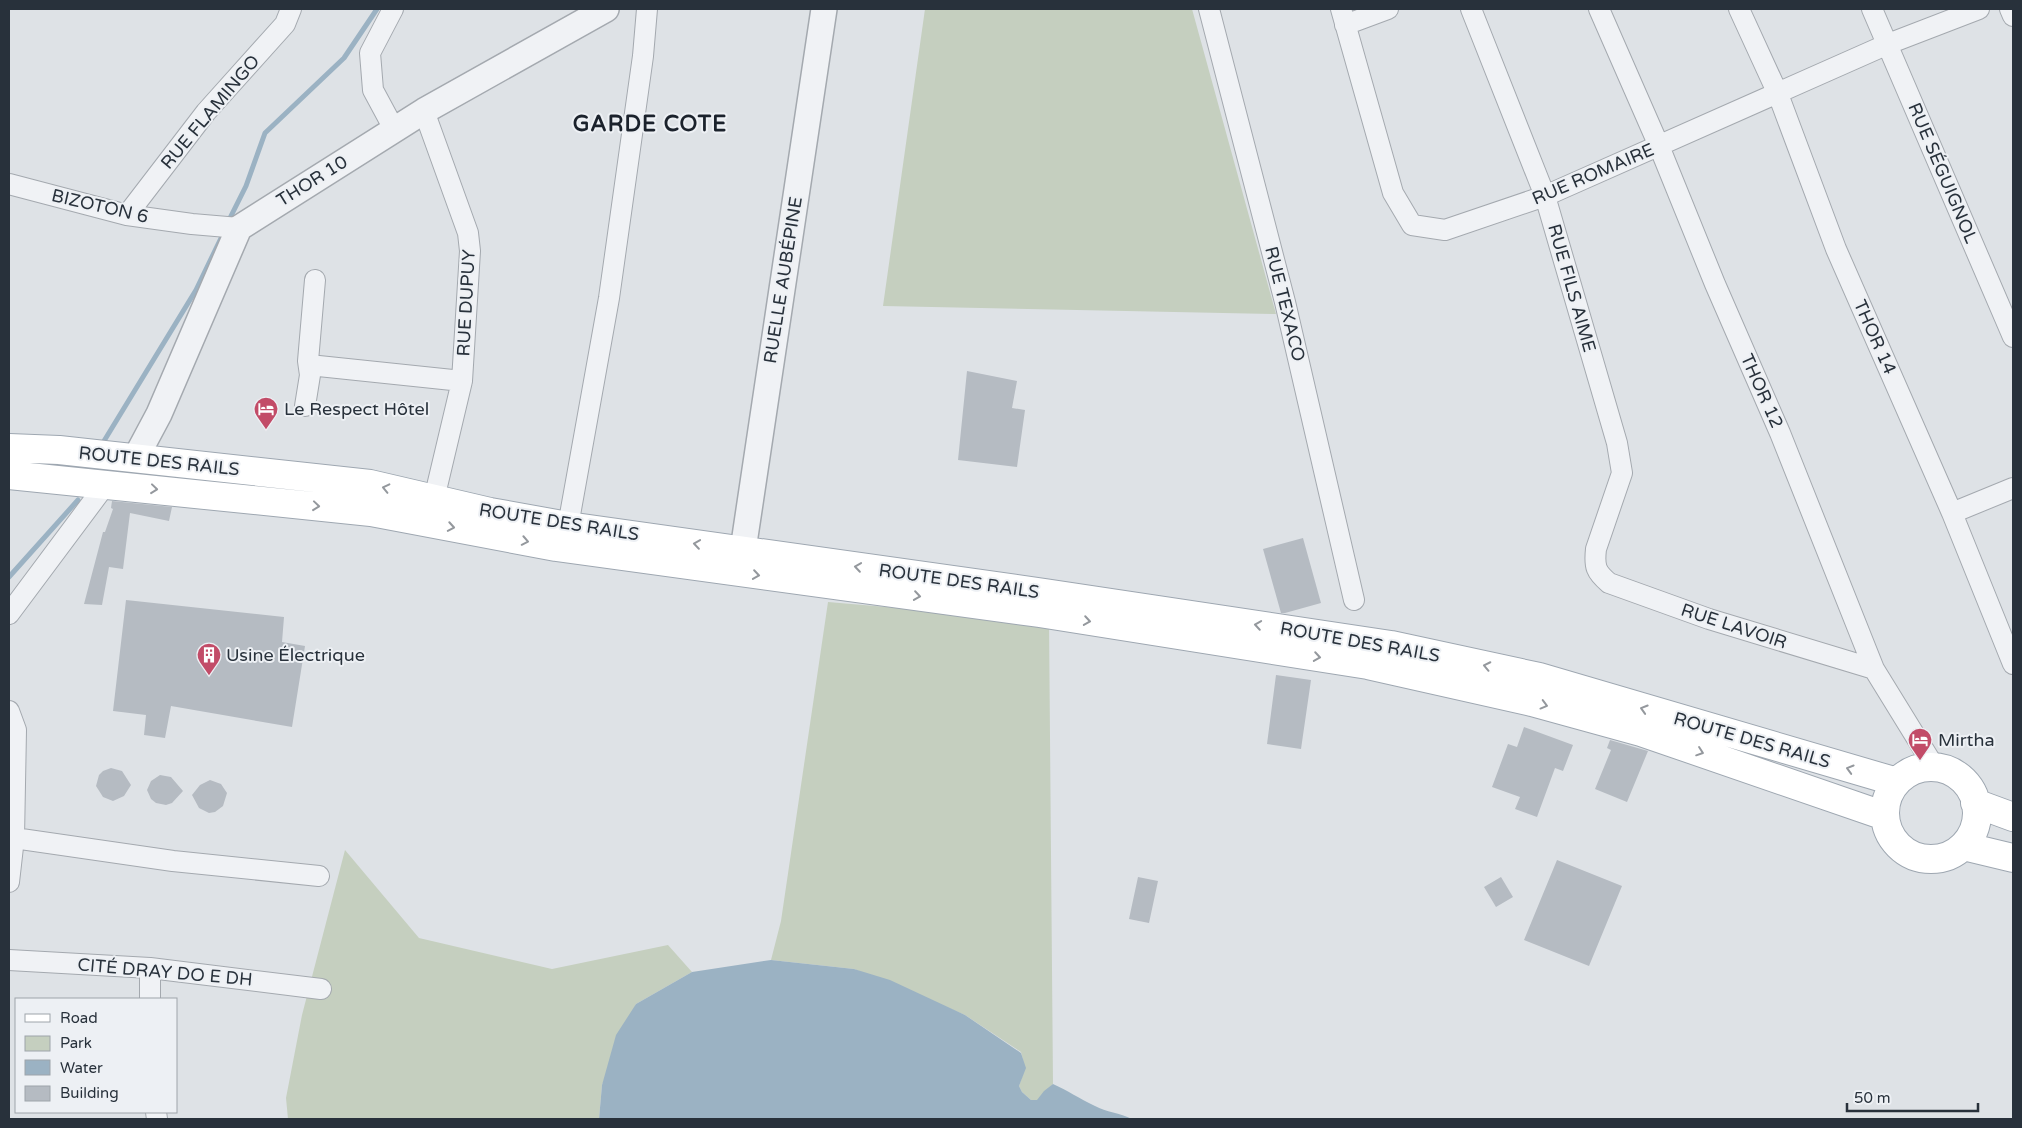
<svg xmlns="http://www.w3.org/2000/svg" width="2022" height="1128" viewBox="0 0 2022 1128" font-family="'Varela Round',sans-serif">
  <style>
    .green { fill: #c5cfbf }
    .water { fill: #9bb2c3 }
    .lines { fill: none; stroke-linecap: round; stroke-linejoin: round }
    .stream { stroke: #9bb2c3; stroke-width: 5 }
    .building { fill: #b5bbc2 }
    .minor-casing { stroke: #a4a9af; stroke-width: 22 }
    .tertiary-casing { stroke: #a4a9af; stroke-width: 28 }
    .primary-casing { stroke: #9ea7b1; stroke-width: 30 }
    .minor { stroke: #f0f2f5; stroke-width: 20 }
    .tertiary { stroke: #f0f2f5; stroke-width: 25 }
    .primary { stroke: #fff; stroke-width: 28 }
    .oneway { stroke: #94989d }
    .labels { text-anchor: middle; stroke-width: 4; stroke-linejoin: round; paint-order: stroke }
    .street-label { font-size: 18px; fill: #28313b; stroke: #edf0f4 }
    .poi-label { font-size: 18px; fill: #28313b; stroke: #edf0f4; text-anchor: start }
    .district-label { font-size: 22px; font-weight: bold; letter-spacing: 1px; fill: #1b222c; stroke: #edf0f4 }
  </style>
  <rect width="100%" height="100%" fill="#dee2e6"/>
  <!-- green -->
  <path class="green" d="M925,9H1192L1276,314L883,306Z
    M828,602L1049,621L1053,1084L1037,1101L1031,1100L1022,1092L1019,1086L1025,1068L1021,1052L965,1015L854,969L771,960L781,921Z
    M345,850L419,938L552,969L668,945L692,972L636,1004L602,1085L599,1119H288L286,1098L302,1015Z"/>
  <!-- water -->
  <path class="water" d="M771,960L854,969L890,980L965,1015L1021,1053L1026,1068L1019,1086L1022,1092L1031,1100H1037L1044,1091L1053,1084C1067,1090 1080,1099 1095,1106C1106,1112 1120,1113 1132,1119H599L602,1085L616,1035L636,1004L692,972Z"/>
  <g class="lines">
    <!-- stream -->
    <path class="stream" d="M228,222L246,186L265,133L344,58L377,9
      M104,441L196,290L224,232
      M9,577L78,500"/>
  </g>
  <!-- building -->
  <path class="building" d="M967,371L1017,381L1012,408L1025,410L1017,467L958,460Z
    M112,501L172,507L169,521L130,513L123,569L109,567L102,605L84,604L103,532H105L113,509L111,508Z
    M1303,538L1321,603L1285,613H1281L1263,549Z
    M126,600L284,617L282,642L305,646L292,727L171,706L165,738L144,735L146,715L113,711Z
    M1276,675L1311,680L1301,749L1267,744Z
    M1524,727L1573,745L1563,771L1555,768L1537,817L1515,809L1520,797L1492,787L1508,744L1517,747Z
    M1610,740L1648,751L1627,802L1595,789L1611,750L1607,748Z
    M111,768L122,771L131,785L124,796L113,801L103,797L96,786L99,775L103,771Z
    M160,775L171,777L183,791L172,803L166,805L156,803L151,799L147,790L151,781Z
    M210,780L221,784L227,793L223,806L215,812L209,813L199,808L192,795L200,785Z
    M1557,860L1622,886L1589,966L1524,940Z
    M1138,877L1158,881L1149,923L1129,919Z
    M1501,877L1513,897L1496,907L1484,887Z"/>
  <g class="lines">
    <defs>
      <path id="minor" d="M393,9L370,53L373,90L394,129
        M1209,9L1285,302L1354,600
        M1341,9L1393,193L1412,225L1445,230L1545,196L1888,44L1979,9
        M1471,9L1545,196L1617,443L1622,473L1596,549C1594,567 1596,572 1609,583L1709,619L1874,669
        M1599,9L1659,146L1715,284L1780,433L1874,669L1935,768
        M1739,9L1778,94L1836,249L1952,513L2013,664
        M1872,9L2013,337
        M2010,9L2013,16
        M1345,25L1388,9
        M424,111L468,233L470,251L462,381L434,499
        M9,184L127,215L192,224L239,228
        M127,215L206,112L285,24L291,9
        M309,365L462,381
        M305,406L310,375L308,361L315,280
        M1952,513L2013,488
        M568,526L609,298L643,56L647,9
        M9,614L106,484
        M9,711L16,730L14,838L9,882
        M14,838L173,861L319,876
        M9,960L150,968L321,989
        M150,968V999
        M156,1112L157,1119"/>
      <path id="tertiary" d="M135,459L159,414L239,228L424,111L606,9
        M743,550L824,9"/>
      <path id="primary" d="M9,448L59,450L370,484L490,512L568,526L1045,593L1391,645L1539,677L1897,782
        M9,475L371,512L556,547L1039,613L1368,665L1532,702L1641,732L1885,816
        M1885 813a46 46 0 1 1 92 0a46 46 0 1 1-92 0Z
        M1975,803L2013,817
        M1963,846L2013,858"/>
    </defs>
    <!-- minor casing -->
    <use href="#minor" class="minor-casing"/>
    <!-- tertiary casing -->
    <use href="#tertiary" class="tertiary-casing"/>
    <!-- primary casing -->
    <use href="#primary" class="primary-casing"/>
    <!-- minor -->
    <use href="#minor" class="minor"/>
    <!-- tertiary -->
    <use href="#tertiary" class="tertiary"/>
    <!-- primary -->
    <use href="#primary" class="primary"/>
  </g>
  <!-- one-way arrows -->
  <defs><path id="oneway-chevron" d="M-2-3.5L2.5 0L-2 3.5" fill="none" stroke-width="1.6" stroke-linecap="round" stroke-linejoin="round" transform="scale(1.25)"/></defs>
  <g class="oneway">
    <use href="#oneway-chevron" transform="translate(386 488) rotate(-167)"/>
    <use href="#oneway-chevron" transform="translate(154 489) rotate(6)"/>
    <use href="#oneway-chevron" transform="translate(316 506) rotate(6)"/>
    <use href="#oneway-chevron" transform="translate(451 527) rotate(10)"/>
    <use href="#oneway-chevron" transform="translate(525 541) rotate(11)"/>
    <use href="#oneway-chevron" transform="translate(697 544) rotate(-172)"/>
    <use href="#oneway-chevron" transform="translate(858 567) rotate(-172)"/>
    <use href="#oneway-chevron" transform="translate(756 575) rotate(8)"/>
    <use href="#oneway-chevron" transform="translate(917 596) rotate(8)"/>
    <use href="#oneway-chevron" transform="translate(1087 621) rotate(9)"/>
    <use href="#oneway-chevron" transform="translate(1258 625) rotate(-171)"/>
    <use href="#oneway-chevron" transform="translate(1317 657) rotate(9)"/>
    <use href="#oneway-chevron" transform="translate(1487 666) rotate(-168)"/>
    <use href="#oneway-chevron" transform="translate(1544 705) rotate(15)"/>
    <use href="#oneway-chevron" transform="translate(1644 709) rotate(-163)"/>
    <use href="#oneway-chevron" transform="translate(1700 752) rotate(19)"/>
    <use href="#oneway-chevron" transform="translate(1850 769) rotate(-164)"/>
  </g>
  <!-- icons -->
  <defs>
    <symbol id="hotel-pin" viewBox="-11 -11 22 30"><path d="M0 17L-7.5 6A9.5 9.5 0 1 1 7.5 6Z" fill="#c24c68" stroke="#edf0f4"/><path d="M-6-4.5h1.5V1H6V5H4.5V3h-9V5H-6ZM-4 0a1.8 1.8 0 1 1 3.6 0ZM.5 0V-2.5h3Q6-2.5 6 0Z" fill="#fff"/></symbol>
    <symbol id="building-pin" viewBox="-11 -11 22 30"><path d="M0 17L-7.5 6A9.5 9.5 0 1 1 7.5 6Z" fill="#c24c68" stroke="#edf0f4"/><path d="M-4-6H4V6H1V3H-1V6H-4ZM-2.5-4.3h1.7v1.8h-1.7ZM.8-4.3h1.7v1.8H.8ZM-2.5-1h1.7V.8h-1.7ZM.8-1h1.7V.8H.8Z" fill="#fff"/></symbol>
  </defs>
  <g fill-rule="evenodd">
    <use href="#hotel-pin" x="252" y="395" width="28" height="38"/>
    <use href="#building-pin" x="195" y="641" width="28" height="38"/>
    <use href="#hotel-pin" x="1906" y="726" width="28" height="38"/>
  </g>
  <g class="labels">
    <!-- street labels -->
    <g class="street-label">
      <text transform="translate(210 112) rotate(-50)" y="6">RUE FLAMINGO</text>
      <text transform="translate(1943 173) rotate(67)" y="6">RUE SÉGUIGNOL</text>
      <text transform="translate(1593 174) rotate(-23)" y="6">RUE ROMAIRE</text>
      <text transform="translate(312 181) rotate(-32)" y="6">THOR 10</text>
      <text transform="translate(100 206) rotate(13)" y="6">BIZOTON 6</text>
      <text transform="translate(783 280) rotate(-81)" y="6">RUELLE AUBÉPINE</text>
      <text transform="translate(1572 288) rotate(74)" y="6">RUE FILS AIME</text>
      <text transform="translate(466 303) rotate(-87)" y="6">RUE DUPUY</text>
      <text transform="translate(1285 304) rotate(76)" y="6">RUE TEXACO</text>
      <text transform="translate(1875 337) rotate(66)" y="6">THOR 14</text>
      <text transform="translate(1762 391) rotate(66)" y="6">THOR 12</text>
      <text transform="translate(159 461) rotate(6)" y="6">ROUTE DES RAILS</text>
      <text transform="translate(559 522) rotate(9)" y="6">ROUTE DES RAILS</text>
      <text transform="translate(959 581) rotate(8)" y="6">ROUTE DES RAILS</text>
      <text transform="translate(1734 626) rotate(18)" y="6">RUE LAVOIR</text>
      <text transform="translate(1360 642) rotate(10)" y="6">ROUTE DES RAILS</text>
      <text transform="translate(1752 740) rotate(16)" y="6">ROUTE DES RAILS</text>
      <text transform="translate(165 972) rotate(5)" y="6">CITÉ DRAY DO E DH</text>
    </g>
    <!-- poi labels -->
    <g class="poi-label">
      <text x="284" y="415">Le Respect Hôtel</text>
      <text x="226" y="661">Usine Électrique</text>
      <text x="1938" y="746">Mirtha</text>
    </g>
    <!-- district labels -->
    <g class="district-label">
      <text x="650" y="131">GARDE COTE</text>
    </g>
  </g>
  <!-- border -->
  <rect width="2022" height="1128" fill="none" stroke="#28313b" stroke-width="20"/>
  <!-- legend -->
  <rect x="15" y="998" width="162" height="115" fill="#edf0f4" stroke="#9ea4aa"/>
  <rect x="25" y="1014" width="25" height="8" fill="#ffffff" stroke="#9ea4aa"/>
  <text x="60" y="1023" font-size="15" fill="#28313b">Road</text>
  <rect x="25" y="1036" width="25" height="15" fill="#c5cfbf" stroke="#9ea4aa"/>
  <text x="60" y="1048" font-size="15" fill="#28313b">Park</text>
  <rect x="25" y="1060" width="25" height="15" fill="#9bb2c3" stroke="#9ea4aa"/>
  <text x="60" y="1073" font-size="15" fill="#28313b">Water</text>
  <rect x="25" y="1086" width="25" height="15" fill="#b5bbc2" stroke="#9ea4aa"/>
  <text x="60" y="1098" font-size="15" fill="#28313b">Building</text>
  <!-- scale -->
  <path d="M1847 1103v8h131v-8" fill="none" stroke="#28313b" stroke-width="2.5"/>
  <text x="1854" y="1103" font-size="15" fill="#28313b" stroke="#edf0f4" stroke-width="4" paint-order="stroke">50 m</text>
</svg>
